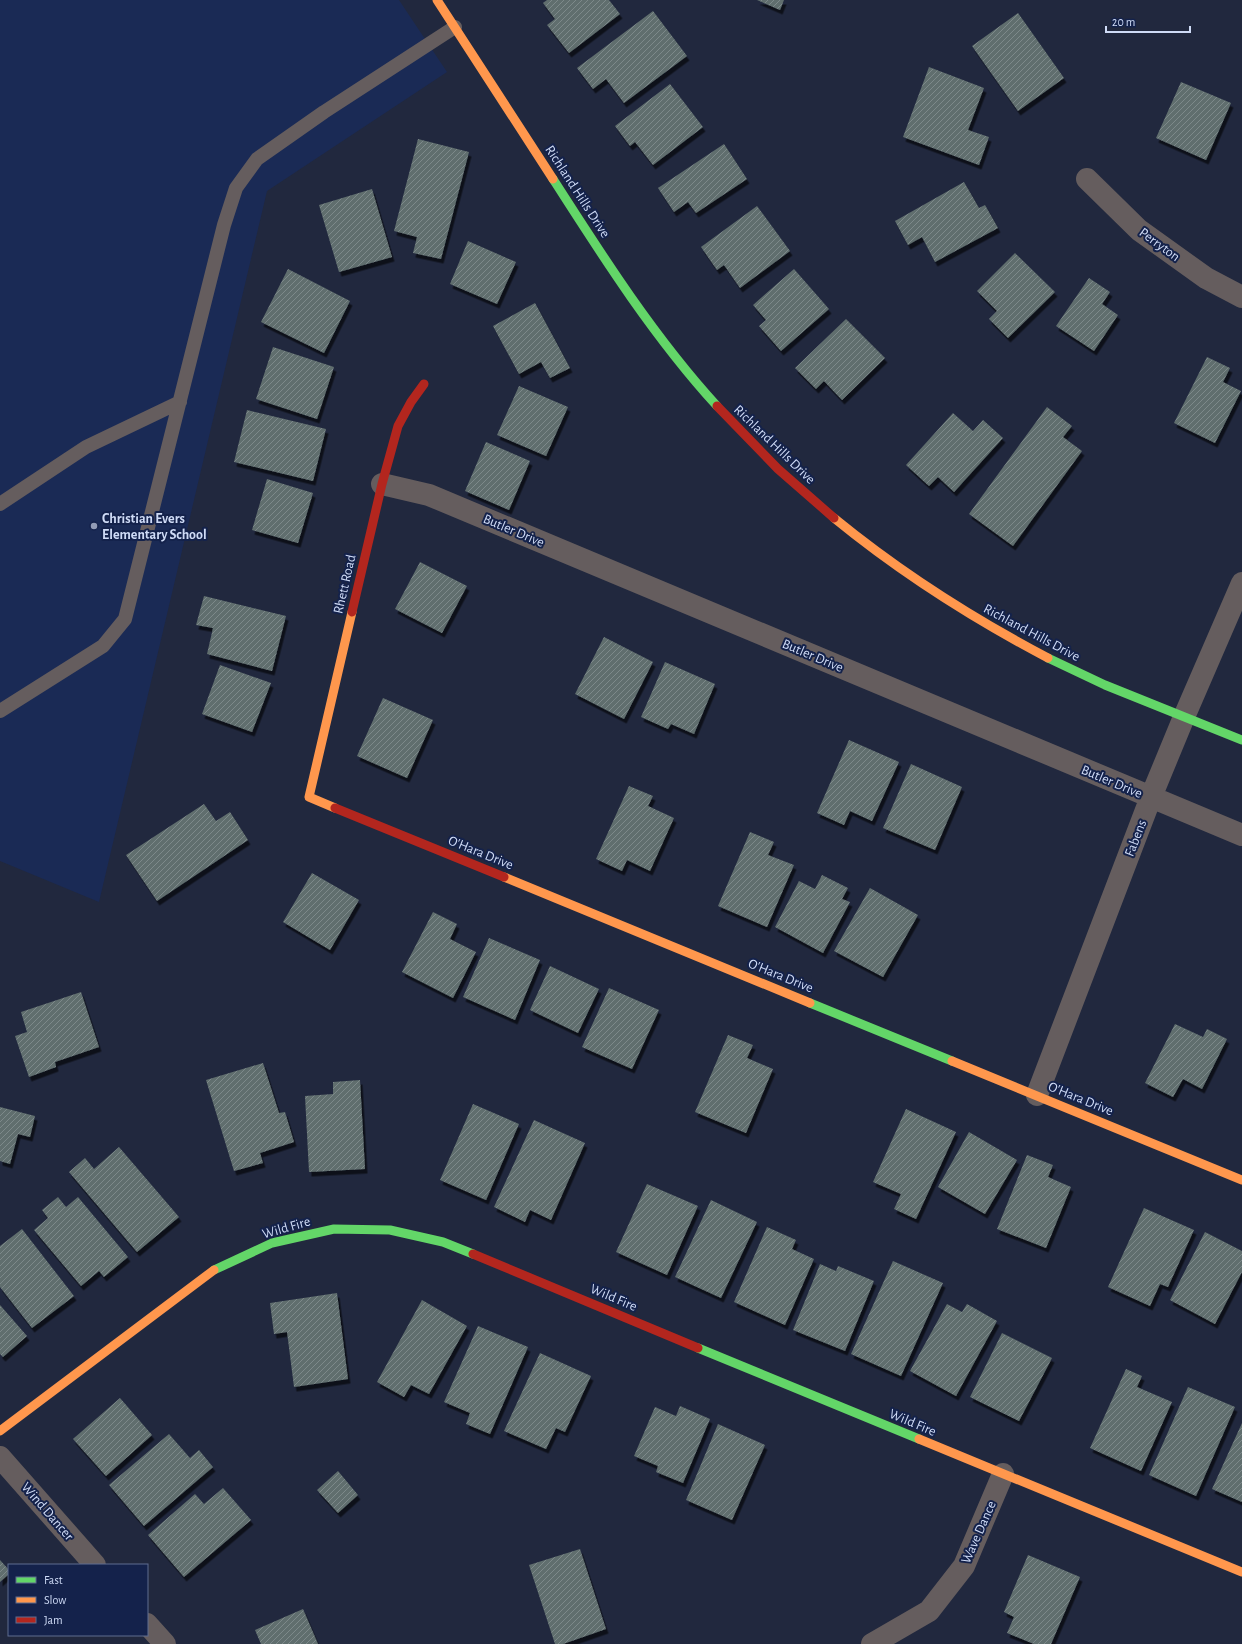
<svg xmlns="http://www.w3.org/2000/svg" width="1242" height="1644" viewBox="0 0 1242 1644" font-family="'Alegreya Sans',sans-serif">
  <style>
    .built { fill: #1a2a55 }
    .building { fill: url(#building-hatch); filter: url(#shadow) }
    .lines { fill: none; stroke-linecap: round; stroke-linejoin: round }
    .lane { stroke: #655d5e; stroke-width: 14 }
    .street { stroke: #655d5e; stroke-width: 22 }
    .fast { stroke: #63d668; stroke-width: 9 }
    .slow { stroke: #ff974d; stroke-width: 9 }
    .jam { stroke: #b3261e; stroke-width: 9 }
    .poi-dot { fill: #929cb6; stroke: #14224b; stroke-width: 1.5 }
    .labels { text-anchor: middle; stroke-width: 4; stroke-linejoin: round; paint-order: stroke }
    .street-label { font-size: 14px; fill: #cfdbf6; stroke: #14224b }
    .poi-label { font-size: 14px; font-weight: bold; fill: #cfdbf6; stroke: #14224b; text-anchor: start }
  </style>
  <defs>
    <pattern id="building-hatch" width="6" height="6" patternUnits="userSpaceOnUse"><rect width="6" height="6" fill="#606e6e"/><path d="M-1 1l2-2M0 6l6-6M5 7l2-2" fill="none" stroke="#7d898a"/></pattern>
    <filter id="shadow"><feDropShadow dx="2.5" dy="4.5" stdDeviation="0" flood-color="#0009"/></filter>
  </defs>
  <rect width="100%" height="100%" fill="#21283e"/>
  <!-- built -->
  <path class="built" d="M0,0H399L447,72L267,191L99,902L0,861Z"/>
  <!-- building -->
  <path class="building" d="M547,0H609L620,14L569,53L547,25L555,19L543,3Z
    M757,0H784L780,10Z
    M653,11L687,56L624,103L606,79L593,89L577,68Z
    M1018,13L1064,78L1018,111L972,46Z
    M929,67L984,88L968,130L989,137L979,165L903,137Z
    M1181,82L1231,103L1206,160L1156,138Z
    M670,84L703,127L653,165L635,142L630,146L615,126Z
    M418,139L469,152L441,259L413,253L417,237L394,231Z
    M724,144L747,179L696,213L688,202L674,212L658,188Z
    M964,182L979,208L985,205L998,228L935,262L922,237L908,245L895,221Z
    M372,189L392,257L339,272L319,205Z
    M757,206L790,251L740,288L724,265L717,270L701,247Z
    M468,241L516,262L497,304L450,284Z
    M1015,253L1055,292L1008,338L989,319L997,311L977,291Z
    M288,269L350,301L324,353L261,322Z
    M794,269L829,309L781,351L759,326L766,320L753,305Z
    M1089,278L1110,292L1102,304L1118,315L1094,351L1056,326Z
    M535,303L570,368L550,378L541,362L519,374L493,326Z
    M846,319L885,358L842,400L824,381L816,389L795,368Z
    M273,347L334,367L317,419L256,399Z
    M1207,357L1230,368L1223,382L1241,391L1215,443L1174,423Z
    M519,386L568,407L546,456L497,435Z
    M1047,407L1072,426L1063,437L1082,451L1013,546L969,514Z
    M247,410L326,429L313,481L234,462Z
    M953,413L973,431L983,420L1003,438L954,492L938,477L929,486L906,465Z
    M486,442L530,461L509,510L465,491Z
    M267,479L313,493L298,543L252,530Z
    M420,562L467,586L442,633L395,609Z
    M204,596L286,616L272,671L207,654L213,628L196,625Z
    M604,637L653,662L624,719L575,694Z
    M665,662L715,684L694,734L671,724L668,729L641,717Z
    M220,665L271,683L252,732L202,714Z
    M383,698L433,720L407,778L357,756Z
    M849,740L899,762L872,821L850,811L844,825L817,813Z
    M911,764L962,787L935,850L883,828Z
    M629,786L653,796L648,806L674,818L650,871L627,860L622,871L596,859Z
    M204,804L216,821L230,812L248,840L157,901L126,855Z
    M750,832L774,842L768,855L794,865L767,927L718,906Z
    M312,873L359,900L330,950L283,922Z
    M822,875L848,888L842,899L850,902L823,953L775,927L799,881L815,889Z
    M870,888L918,915L883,977L834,951Z
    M433,912L457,924L450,939L476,952L453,998L402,972Z
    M489,938L540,960L515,1020L463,997Z
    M550,966L599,989L578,1033L530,1010Z
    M609,988L659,1010L632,1069L582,1047Z
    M81,992L99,1047L55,1062L56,1067L29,1077L15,1036L27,1032L21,1012Z
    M1175,1024L1203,1037L1207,1029L1227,1039L1202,1089L1183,1079L1173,1097L1145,1083Z
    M728,1035L753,1045L747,1058L773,1069L746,1133L695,1112Z
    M263,1063L279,1113L285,1112L294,1142L260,1153L263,1163L234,1171L206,1080Z
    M360,1080L365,1169L309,1172L305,1096L333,1094V1082Z
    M473,1104L519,1124L486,1200L440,1180Z
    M0,1107L35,1116L30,1137L18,1134L10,1164L0,1161Z
    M906,1109L956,1132L916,1219L894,1209L901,1194L873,1182Z
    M534,1120L585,1143L551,1220L530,1210L525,1222L494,1207Z
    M969,1132L1017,1160L985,1214L938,1187Z
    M119,1147L179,1217L137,1252L69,1172L85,1158L94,1169Z
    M1027,1155L1053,1165L1048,1177L1071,1187L1046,1248L997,1229Z
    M647,1184L698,1206L667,1275L616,1252Z
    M58,1197L66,1207L78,1197L128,1257L104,1277L99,1271L81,1286L34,1230L48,1218L42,1210Z
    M711,1200L757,1222L721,1298L675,1277Z
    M1144,1208L1194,1230L1168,1287L1160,1284L1150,1306L1108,1287Z
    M767,1227L796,1240L792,1249L814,1259L785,1325L734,1302Z
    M22,1229L74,1296L32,1328L0,1287V1246Z
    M1205,1232L1242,1251V1272L1215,1324L1170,1300Z
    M893,1261L943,1283L901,1376L851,1354Z
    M820,1264L836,1271L838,1266L874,1281L845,1351L793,1330Z
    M337,1293L348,1379L294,1387L287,1332L274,1334L270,1303Z
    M422,1300L467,1326L429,1394L411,1385L404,1397L377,1382Z
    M947,1304L962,1312L967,1304L997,1321L956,1396L910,1371Z
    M0,1305L27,1336L3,1357L0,1354Z
    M478,1326L528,1347L490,1434L466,1424L470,1413L444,1402Z
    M1002,1333L1052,1358L1019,1421L970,1397Z
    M540,1353L591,1376L565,1432L556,1428L546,1449L504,1431Z
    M1126,1369L1142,1376L1137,1387L1172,1402L1141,1471L1090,1448Z
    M1188,1387L1235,1407L1196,1496L1149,1475Z
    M120,1398L152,1435L106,1476L73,1439Z
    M680,1406L710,1419L683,1483L656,1472L658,1466L634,1456L655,1407L676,1416Z
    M1242,1423V1502L1212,1489Z
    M718,1424L765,1445L732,1520L686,1500Z
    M169,1434L190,1458L199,1450L213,1467L144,1526L109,1485Z
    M338,1471L358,1495L338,1513L317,1490Z
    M223,1488L251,1520L184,1577L148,1535L195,1494L204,1504Z
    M580,1549L606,1629L563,1644H555L529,1565Z
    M1028,1555L1080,1577L1051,1644H1034L1007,1633L1014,1617L1004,1612Z
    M0,1560L9,1570V1574L0,1582Z
    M303,1609L318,1644H261L255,1630Z"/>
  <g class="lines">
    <!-- lane -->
    <path class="lane" d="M0,504L86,447L180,402
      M0,711L103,646L125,619L224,225L236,188L257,159L324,112L455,27"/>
    <!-- street -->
    <path class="street" d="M1087,179L1139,230L1206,278L1242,297
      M382,484L429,495L1242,835
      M1037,1095L1151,797L1184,717L1242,583
      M0,1457L95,1565
      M147,1624L165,1644
      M872,1644L929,1611L964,1566L1003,1474"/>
    <!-- fast -->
    <path class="fast" d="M553,179C603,257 654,337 717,406
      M1048,658L1105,685L1242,740
      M810,1003L952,1061
      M214,1270L272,1243L334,1229L390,1230L443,1242L473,1254
      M698,1348L919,1439"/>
    <!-- slow -->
    <path class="slow" d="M437,0L553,179
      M834,518C900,572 972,618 1048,658
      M335,808L309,797L352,612
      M504,877L810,1003
      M952,1061L1242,1180
      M0,1431L214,1270
      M919,1439L1242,1572"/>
    <!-- jam -->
    <path class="jam" d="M717,406L778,469L834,518
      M352,612L382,484L398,426L411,402L424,384
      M335,808L504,877
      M473,1254L698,1348"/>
  </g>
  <!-- markers -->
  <circle class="poi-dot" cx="94" cy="526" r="4"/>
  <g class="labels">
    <!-- street labels -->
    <g class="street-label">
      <text transform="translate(578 191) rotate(57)" y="5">Richland Hills Drive</text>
      <text transform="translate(1160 244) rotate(36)" y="5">Perryton</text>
      <text transform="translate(775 444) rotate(44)" y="5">Richland Hills Drive</text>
      <text transform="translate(514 530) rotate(23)" y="5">Butler Drive</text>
      <text transform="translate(344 584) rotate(-77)" y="5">Rhett Road</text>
      <text transform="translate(1032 632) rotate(28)" y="5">Richland Hills Drive</text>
      <text transform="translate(813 655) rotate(23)" y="5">Butler Drive</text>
      <text transform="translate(1112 781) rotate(23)" y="5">Butler Drive</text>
      <text transform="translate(1135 838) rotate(-69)" y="5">Fabens</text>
      <text transform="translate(481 852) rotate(22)" y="5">O'Hara Drive</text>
      <text transform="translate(781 975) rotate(22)" y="5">O'Hara Drive</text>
      <text transform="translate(1081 1098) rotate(22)" y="5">O'Hara Drive</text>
      <text transform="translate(286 1227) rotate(-16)" y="5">Wild Fire</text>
      <text transform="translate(614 1297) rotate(23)" y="5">Wild Fire</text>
      <text transform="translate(913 1422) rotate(23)" y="5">Wild Fire</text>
      <text transform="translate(48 1511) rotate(49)" y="5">Wind Dancer</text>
      <text transform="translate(978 1532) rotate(-66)" y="5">Wave Dance</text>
    </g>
    <!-- poi labels -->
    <g class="poi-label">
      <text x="102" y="523">Christian Evers<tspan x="102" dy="16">Elementary School</tspan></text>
    </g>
  </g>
  <!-- legend -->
  <rect x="8" y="1564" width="140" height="72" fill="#14224b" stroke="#5f6c8f"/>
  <rect x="16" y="1577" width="20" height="6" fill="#63d668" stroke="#5f6c8f"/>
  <text x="44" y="1584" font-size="12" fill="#cfdbf6">Fast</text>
  <rect x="16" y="1597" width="20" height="6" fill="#ff974d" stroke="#5f6c8f"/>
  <text x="44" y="1604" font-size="12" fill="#cfdbf6">Slow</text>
  <rect x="16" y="1617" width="20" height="6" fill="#b3261e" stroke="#5f6c8f"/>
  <text x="44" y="1624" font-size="12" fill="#cfdbf6">Jam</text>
  <!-- scale -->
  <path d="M1106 26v6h84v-6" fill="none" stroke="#cfdbf6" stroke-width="2"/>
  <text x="1112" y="26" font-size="12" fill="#cfdbf6" stroke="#14224b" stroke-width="3" paint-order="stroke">20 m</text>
</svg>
